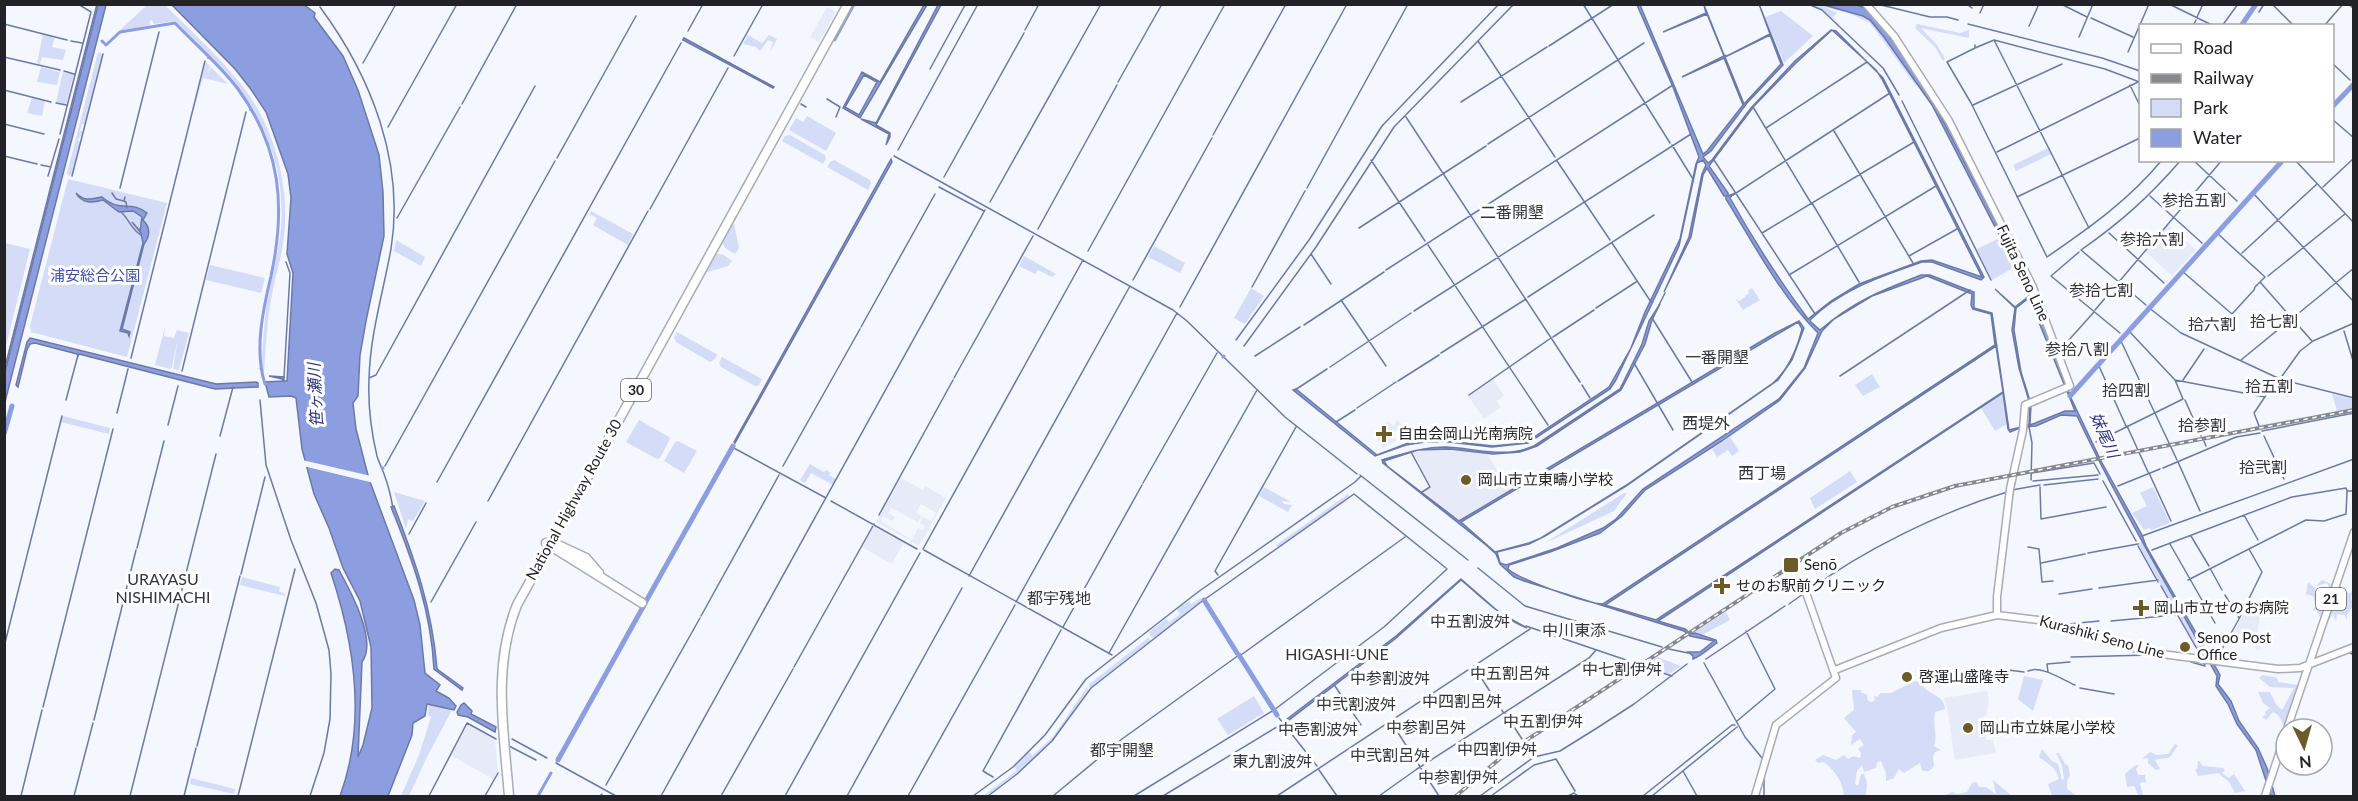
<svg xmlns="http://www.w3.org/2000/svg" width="2358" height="801" viewBox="0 0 2358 801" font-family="Lato,'Noto Sans JP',sans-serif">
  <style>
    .built { fill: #e7ebf8; fill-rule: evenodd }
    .green { fill: #d4dcf7 }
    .water { fill: #8c9edf; stroke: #6c79a8; stroke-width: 1.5; fill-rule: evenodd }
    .pier { fill: #f4f7fe }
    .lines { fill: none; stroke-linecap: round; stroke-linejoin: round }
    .stream { stroke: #6c79a8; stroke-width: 1.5 }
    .canal { stroke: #8c9edf; stroke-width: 3 }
    .river { stroke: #8c9edf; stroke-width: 5 }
    .major-casing { stroke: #a9acb5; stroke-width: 9 }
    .highway-casing { stroke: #a9acb5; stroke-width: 11 }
    .major { stroke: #fff; stroke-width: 6 }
    .highway { stroke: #fff; stroke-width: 8 }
    .rail-casing { stroke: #86888d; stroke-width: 4 }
    .rail { stroke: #fff; stroke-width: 1.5; stroke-dasharray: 4.5; stroke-linecap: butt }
    .poi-dot { fill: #6b5b28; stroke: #fff; stroke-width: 2 }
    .labels { text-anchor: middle; stroke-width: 6; stroke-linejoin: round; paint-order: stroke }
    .shield { fill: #fff; stroke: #646567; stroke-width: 1.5 }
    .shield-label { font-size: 14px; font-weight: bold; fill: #222326 }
    .street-label { font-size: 15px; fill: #222326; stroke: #fff }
    .park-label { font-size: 15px; fill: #40509e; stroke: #fff }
    .poi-label { font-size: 15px; fill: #222326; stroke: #fff; text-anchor: start }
    .neighbourhood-label { font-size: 16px; fill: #32353c; stroke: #fff }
    .water-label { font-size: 16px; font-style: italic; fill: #28337e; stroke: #fff }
  </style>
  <rect width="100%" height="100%" fill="#f4f7fe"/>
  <!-- built -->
  <path class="built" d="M827,7L836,12L819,42L810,37Z
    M2168,225L2196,250L2172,276L2145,251Z
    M1493,379L1504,396L1496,401L1501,407L1484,419L1468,396Z
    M1398,420L1403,427L1391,434L1397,440L1383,448L1375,436L1381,431L1379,427L1389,421L1393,426Z
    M1450,449L1487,454L1510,490L1458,521L1423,492L1431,487L1412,453L1418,451Z
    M901,478L923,490L925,486L946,498L920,544L918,545L876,522ZM921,504L936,513L931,521L923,517L920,523L925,526L922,530L918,528L912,540L881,521L883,516L892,521L895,517L888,513L891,508L918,522L922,516L916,513Z
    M874,525L904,542L892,564L862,547Z
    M2249,605L2261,611L2256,638L2261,648L2257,651L2252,643L2228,641Z
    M1987,691L1989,701L1986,716H1983L1986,740H1993L1996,753L1955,760L1947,707L1944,698Z
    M467,724L495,740L498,771L493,779L450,755Z"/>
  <!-- green -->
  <path class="green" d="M148,4L165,5C190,30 218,55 240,83C274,125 290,184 284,237C282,257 275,276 272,295C267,320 266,346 264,372L257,368H261C263,345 264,322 267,300C272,275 279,252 281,228C288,134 235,82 175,21L154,24L152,20L150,21V25L118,32Z
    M1809,5C1828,4 1853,9 1869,20C1884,30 1906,68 1917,85L1916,86L1870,23L1851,14L1825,7L1837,13L1832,18L1822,9Z
    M1781,11L1813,36L1784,63L1765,17Z
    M1917,24L1960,33L1969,30V38L1921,28L1937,45L1945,58L1943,61L1935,47L1915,28Z
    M43,34L55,37L52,47L66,50L63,60L42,57L40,64L37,63Z
    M748,35L762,43L769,35L777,39L770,52L773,42L768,40L760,51L756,47L743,44Z
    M98,52L103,54L85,124H82L80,130L83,132L78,140L81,142L72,174L69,176L67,173Z
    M206,62L210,66L208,75L211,67L228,84L203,78L193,112Z
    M41,67L60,72L57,85L37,82Z
    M63,72L74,74L66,105L56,102Z
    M32,98L45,101L42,116L27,113Z
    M807,116L836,133L826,151L789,130L796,118L803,122Z
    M790,135L825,155L826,159L823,164L782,141L785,136Z
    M2048,148L2051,154L2016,171L2013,165Z
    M834,160L870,180L871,183L868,190L827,167L830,162Z
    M68,179L167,203L127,357L31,332L30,326Z
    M591,211L633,234L628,245L593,225L597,218L589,214Z
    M732,222L734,224L739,248L735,254L725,248L722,243Z
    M1998,239L2013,268L1992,280L1977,249Z
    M396,240L425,257L421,266L394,251Z
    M5,243L30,249L5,350L4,243Z
    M1154,246L1185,263L1180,273L1148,257Z
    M716,254H722L732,261L728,266L704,273Z
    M1024,256L1056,274L1052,277L1038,270L1035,274L1019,266Z
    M210,265L265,278L261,293L206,280Z
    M1251,288L1264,296L1245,324L1234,318Z
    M1752,288L1760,300L1743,310L1735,298L1739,301L1745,297V296L1749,293L1748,291Z
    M165,327L164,336L174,338L177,330L189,333L179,370L173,369L178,338L172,367L170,369L155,365Z
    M677,332L718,355L714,360L710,362L676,342L674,337Z
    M722,357L762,379L759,385L755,386L721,367L719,363Z
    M1872,374L1880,387L1863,396L1855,385Z
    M2003,394L2007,424L1995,431L1981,408Z
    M2332,394L2353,399V409L2261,427V425L2337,411Z
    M63,416L110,428L109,434L61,422Z
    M639,420L669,437L670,439L660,458L657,459L626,442Z
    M1730,437L1739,451L1732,456L1728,450L1717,457L1712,449Z
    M678,441L697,451L684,473L664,461L675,442Z
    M810,464L824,472L826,470L831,473L829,475L836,479L833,485L811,473L805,483L800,480Z
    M1850,471L1857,482L1815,509L1810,498Z
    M1264,487L1291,502L1282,501L1284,504L1292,505L1288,512L1259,496Z
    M2153,487L2170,523L2151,530L2149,528L2144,530L2132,513L2147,506L2140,493Z
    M394,492L425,501L413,521L408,519L406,529Z
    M1624,493H1627L1614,511L1545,543Z
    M1348,494L1349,497L1278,547L1276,545Z
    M2144,541L2208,655L2207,656H2201L2141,550L2138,543Z
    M242,577L280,587L279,591L285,594V596L240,585Z
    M2322,580L2334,585L2322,621L2317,611L2313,609L2316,606L2313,596L2306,594L2308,582L2315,588L2319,609H2322L2323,601H2327L2328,594H2322L2319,590L2321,593H2319L2317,588L2322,590L2329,588L2327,583L2316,586Z
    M2337,584L2341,586L2340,591L2350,593L2353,590L2351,598L2353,606L2347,615V621L2345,615L2337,614L2336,621L2333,614L2324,629Z
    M1201,598L1202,601L1154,638L1151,637L1149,632L1166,619L1169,622L1180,614L1177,609L1189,601L1191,604Z
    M1726,612L1730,620L1702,635L1693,633Z
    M1148,638L1151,640L1090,688L1088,685Z
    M1657,657L1681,666L1669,674L1643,665Z
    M2263,675L2277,678L2278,682L2298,685L2284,733C2283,724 2282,716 2273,712L2266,720L2262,717L2266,715L2265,712L2270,708L2263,703L2258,692H2270L2276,704L2282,710L2294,688L2270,687L2259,678Z
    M2024,676L2043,680L2033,711L2018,699Z
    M1915,681L1921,682C1926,696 1944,693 1945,709L1935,712C1932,724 1938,734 1934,746L1941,750L1935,752L1933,756L1934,766L1929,771H1922L1920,763L1904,773L1899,769L1894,778L1886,781V773L1881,761L1877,762L1876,768L1864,772L1862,765L1857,771L1855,784L1858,786L1861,774H1864L1867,782L1866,796H1844C1843,782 1836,772 1824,762L1818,763L1815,760L1823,755L1836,760L1844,755L1848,759L1854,756L1860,758L1861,753L1858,749L1864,745L1860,739L1851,745L1852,735L1856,732L1844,718L1854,710L1852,690H1861V692L1867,695L1868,701L1872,702L1875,700L1874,696L1877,697L1881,693H1891Z
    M1087,687L1088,690L1054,738L1021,769L987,796H983L1016,771L1015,766L1029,752L1033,755L1053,737Z
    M1254,696L1264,713L1228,735L1217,719Z
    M429,704L452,710L427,757L409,796H401L419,755L431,717L428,715Z
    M2175,744L2178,745C2166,764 2172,755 2155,760L2160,769L2156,770L2148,763V758L2142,759L2150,752L2157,755L2168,754Z
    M2042,749L2052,761L2058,764L2062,780L2064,779L2062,765L2056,753H2059L2065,764L2068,765L2070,775L2067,781V789L2077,796H2052L2048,784L2059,779C2056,767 2047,763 2039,757Z
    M2198,761H2199L2203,766L2223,768L2225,770L2222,773L2229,778L2234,774L2245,791L2235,793L2229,782L2218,773L2198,776L2195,769H2197Z
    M2139,765L2136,769L2138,775H2145L2146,782L2140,783L2143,796H2139L2134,786L2127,787L2125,774L2134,766Z
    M191,778L235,789L234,794L190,784Z
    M1993,780L2012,796H1943L1952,792L1958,794L1967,792L1972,783L1976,782L1979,787H1986L1996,794Z"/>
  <!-- water -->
  <path class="water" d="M303,4L315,13L314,17L343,56L358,90L379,155L383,192L384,236L366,321L360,355L358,396L353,403L356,429L369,479L414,600L420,625L425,673L440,685L436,691L449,698L456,706L454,710L427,704L425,716L413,723L412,735L388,796H340C367,723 355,645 331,573L335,569L339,570C350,590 378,641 362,662L358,757L363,745L372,708L371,647L360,601L343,568L329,528L314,494L302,449L296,398L291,396L269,397L265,382L283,381L282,379L269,376L284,377V381H287L293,273L287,254L291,198L288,174L266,112L250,88L235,69L172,5Z
    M1759,4L1783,65L1747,103L1711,151L1703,157L1708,163L1712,160L1751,108L1795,61L1831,30L1836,31L1883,78L1984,277L1981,280L1932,262H1922C1882,276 1841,289 1810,320L1811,322L1820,330C1854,301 1880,291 1921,275H1930L1971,291L1974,292V308L1992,313L2009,430L2029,425L2030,404L2019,368L2012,330L2015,308L1995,289L2015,307L2029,296L2027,289L1932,105L1884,37L1870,20L1863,16L1824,5H1857L1865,8L1882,26L1927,90L2032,292L2071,398L2101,461L2142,535L2146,546L2214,664L2220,675L2218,684L2231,701L2239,721L2258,748L2267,768L2275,796H2271L2256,750L2237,724L2228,704L2216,686L2217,676C2170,589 2119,505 2077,416L2061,415L2036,426L2022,427L2010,432L2008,429L2003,393L2001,394L1658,621L1685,629L1691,634L1695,633L1716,640L1717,643C1708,649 1701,656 1693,659V656L1688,652H1700L1714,641L1690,636L1684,631L1524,581L1514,577L1500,564L1496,554L1486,545L1383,463L1382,460L1385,459C1406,453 1423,447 1445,447C1475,448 1504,459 1534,446L1620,389L1642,344L1649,321L1660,304L1652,320L1645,344L1621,390L1537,446L1520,452L1493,454L1450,449L1418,450L1384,461L1387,466L1459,521L1775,333L1799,321L1804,328L1792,360L1778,380L1626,486L1545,536L1529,544L1497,552L1500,563L1506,565L1557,548L1603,528L1616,519L1643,489L1779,399L1804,368L1818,333C1780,295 1754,244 1726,199V196H1724L1707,168L1703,175L1691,237L1664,292L1689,237L1702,174L1706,165L1703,160L1697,163L1679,246L1616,380L1610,389L1528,443L1492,447L1449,442H1425L1406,445L1375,456L1293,390L1296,389L1377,455L1411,442L1437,440L1493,446L1525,443L1609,387L1631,348L1645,312L1680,239L1696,164L1699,157L1673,87L1637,5H1640L1703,154L1707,151L1743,105L1724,58L1682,77L1724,56L1707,14L1663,32L1706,13L1704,5L1724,55L1727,56L1770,34ZM1832,30L1876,70L1882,79L1982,277L1932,260L1921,261L1859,284L1831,301L1808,319C1779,280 1754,241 1730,198L1733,194L1728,196V193L1709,166L1754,106L1796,63ZM1770,35L1781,64L1744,104L1725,57ZM1927,276L1972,294L1971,305L1973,309L1991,314L1995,345L1603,604C1588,604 1520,580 1508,569L1509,565L1550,552L1600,533L1622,516L1645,490L1722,441L1780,400L1805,368L1822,331L1834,319L1872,296ZM2029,298L2075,411H2065L2030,425L2031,404L2021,372L2014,330L2016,308ZM1798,322L1802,329C1797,349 1789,369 1773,383L1625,486L1541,538L1529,543L1495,552L1461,522ZM1996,346L2003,392L1656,620L1605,605Z
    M98,5H106L5,402V372Z
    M924,5H927L861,116L860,118L843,108L862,72L880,82ZM864,75L877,82L859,115L845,107Z
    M938,5H941L876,125L890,133V137L886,145L889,134L861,119L876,123Z
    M684,38L774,87L773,88L683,40Z
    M891,159L892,162L735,443L734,442Z
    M76,193C85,202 91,199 102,197C122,214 129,199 147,213L143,220C151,228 150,236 144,244L122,329L130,332L129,336L128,333L120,331L143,243L141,233L132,222L140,231L142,217L133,211L119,212L103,200C92,203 82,204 76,193Z
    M30,338L216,384L256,382L258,383V387L215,389L79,354L78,356L77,354L35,343L30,344L27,350L18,387L16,385L27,342Z
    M394,506C416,563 432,608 437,669L463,688L462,690L434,669C431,611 413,561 391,507Z
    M1461,579L1500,613L1527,628C1500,617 1483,598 1461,580L1395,639L1285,723L1283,722L1396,636Z
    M464,703L472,711L471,714L496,727L495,732L468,717L458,715L457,712L461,705Z"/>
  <!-- pier -->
  <path class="pier" d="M302,460L371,476L374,483L303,466Z"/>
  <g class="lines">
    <!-- stream -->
    <path class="stream" d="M1583,4L1670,143
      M1808,4L1822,10L1883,68L1899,95
      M1877,4L1930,17H1947L1958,20
      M1966,4L1972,8
      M2061,4L2087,17
      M2169,4L2214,26
      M2272,4L2294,26
      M2348,4L2354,9
      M320,7C371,76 405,162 391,249C383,293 370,335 369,379C368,404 371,431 377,456C379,463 383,470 385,477C389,487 391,497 393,508
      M2259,12L2264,4
      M1980,13L1984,4
      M2197,17L2203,4
      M2091,18L2133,37
      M4,24L67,40
      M1968,24L2102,58L2140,71
      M159,25V26
      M2029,26L2039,4
      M2193,26L2196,20
      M2222,26L2238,4
      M2324,26L2343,4
      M1025,30L1039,4
      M688,31L703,4
      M2079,37L2093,4
      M683,40L684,38
      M1994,40L2089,228
      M71,41L82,43
      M1478,41L1555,157
      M1975,45V48L1947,62L1971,103L2047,257
      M1549,46L1614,4
      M1975,48L1994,40L2105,69L2137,81
      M2128,52L2149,4
      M734,56L763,4
      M4,57L60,70
      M208,58L209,57
      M363,63L396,4
      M2332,63L2350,80
      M930,69L965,5
      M64,71L74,74
      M1118,82L1162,4
      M2353,83L2354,84
      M2130,85L2140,106
      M4,90L51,102
      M827,99L840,107L836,117
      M1902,101L1991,280
      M1461,102L1547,47
      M56,103L66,105
      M462,104L517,4
      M801,104L806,107
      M1973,105L2062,64
      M1753,107L1811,203
      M250,110L251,109
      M1406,117L1580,382
      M2332,119L2354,138
      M4,124L44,134
      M388,127L457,4
      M1766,128L1867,62
      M1834,131L1913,263
      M60,134L91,12L78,4
      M1213,135L1286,4
      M1488,144L1644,43
      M1672,145L1693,179
      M898,150L978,4
      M1997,152L2140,81
      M4,156L37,164
      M894,156L1173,310L1187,321L1285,417L1357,474
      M557,158L636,16
      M1371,160L1425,241
      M1714,160L1815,314
      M2193,160L2237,201
      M2275,160L2276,162
      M2295,160L2354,223
      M1557,161L1610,240
      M2278,164H2279
      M41,165L51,167
      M48,176L59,139
      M72,176L103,54
      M944,177L1024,33
      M939,187L984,211
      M2323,187L2354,158
      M120,188L159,32
      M1307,188L1408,4
      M112,193L116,199L124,201
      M2253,193L2354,302
      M1733,195L1890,93
      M2150,196L2202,243
      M125,197L124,201L126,202L127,208
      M2017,197L2140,138
      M990,202L1101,4
      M1812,203L1859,282
      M2241,205V206
      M650,209L728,68
      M121,212C129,219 131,229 141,235
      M2175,216L2222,160
      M397,218L460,107
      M1359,228L1486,146
      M1038,229L1117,85
      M1762,233L1914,142
      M2109,233L2164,283
      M1612,243L1651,302
      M1428,245L1548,425
      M2204,245L2205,246
      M1088,251L1225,4
      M2079,252L2051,276L2120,333
      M2242,253L2317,184
      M1311,254L1331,284
      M1909,256L1957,229
      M2047,257C2089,228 2129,200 2162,160
      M1386,270L1673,85
      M2182,271L2232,314L2254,290L2255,287L2265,277L2217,233
      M1789,275L1936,186
      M2268,276L2345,214
      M1133,280L1212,138
      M2260,282L2312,341
      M2167,286L2168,287
      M1252,287L1305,191
      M1528,297L1654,215
      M1341,300L1386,366
      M1659,305L1665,293
      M2146,305L2081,250C2121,222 2149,197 2181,160
      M1180,307L1347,4
      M2148,307L2181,333L2280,379
      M1596,308L1636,282
      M2095,310L2174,217
      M1414,311L1691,134
      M2294,317L2354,268
      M1652,318L1692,382
      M1304,325L1384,272
      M861,327L935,194
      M2128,330L2175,380L2265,397
      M2344,331L2354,364
      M2123,335V336
      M1553,337L1594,310
      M2120,339L2177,460
      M1236,340L1309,240L1382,126L1499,4
      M1244,346L1316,247L1394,127L1514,4
      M2059,351L2094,312
      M1441,353L1526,299
      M1255,356L1300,327
      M131,358L205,61
      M2241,360L2291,319
      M1634,363L1673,430
      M2098,364L2126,426
      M1330,367L1411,313
      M4,371L97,4
      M182,371L246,112
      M1840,376L1970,290
      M284,377L290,273L286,262
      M369,378L376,375L535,86
      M954,378L1033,236
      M2280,379L2300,351L2313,341L2354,323
      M2183,380L2204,349
      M2283,380L2354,398
      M1398,381L1439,355
      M1582,385L1590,398
      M1295,390L1327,369
      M1469,395L1551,338
      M66,400L78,355
      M260,400L266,465L291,540L316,603L329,650L331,674L330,719L324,753L310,796
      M2185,400L2201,436
      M1357,408L1396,382
      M117,413L128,369
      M1336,422L1355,410
      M168,425L178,386
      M2127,426L2148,472
      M2259,426L2254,413L2277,379
      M2029,427L2032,443L2031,480
      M2262,431L2354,413
      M220,436L233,387
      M2264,436L2284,479
      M2204,441L2206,446
      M2096,442L2183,399L2175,380
      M732,447L826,498
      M1411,452L1430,487L1422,492
      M2178,462L2200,511
      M385,466L555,161
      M783,466L860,329
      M2163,468L2236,437L2260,433
      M2032,473L2094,463L2100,474
      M2149,473L2171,521
      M1360,475L1468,560
      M2033,481L2098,475
      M2103,481L2136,541
      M437,482L681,43
      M1143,483L1217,353
      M2044,485L2098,479
      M2118,486L2160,469
      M2040,487L2041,519L2106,507
      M2012,490L2040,485
      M488,501L648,211
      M831,501L917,549
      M879,515L953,380
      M2244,515L2258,540
      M409,534L426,503
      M2142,536L2354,459
      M2191,536L2209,566
      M2170,544L2215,623
      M2138,546L2158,582
      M2028,547L2039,549L2042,582L2053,581
      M137,548L164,441
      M923,549L1083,260
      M924,550L1112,655
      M2152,550L2292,497L2346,488L2347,491H2354
      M2088,553L2138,544
      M2041,563L2085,554
      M1478,568L1525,606L1662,647
      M2211,570L2222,590
      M241,574L265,477
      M1218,575L1215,571L1296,427
      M969,576L1130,286
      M2188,580L2306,520L2324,521L2346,514L2347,492
      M2161,586L2201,656
      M2099,588L2158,580
      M1808,591C1863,550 1941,512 2007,492
      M2059,594L2092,589
      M2225,595L2239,618
      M431,602L476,522
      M1016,602L1177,313
      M1789,604L1803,594
      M701,616L779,475
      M2111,621L2175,615
      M2069,624L2099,621
      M1526,626L1632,662L1639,661
      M1063,627L1142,485
      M4,647L62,416
      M1669,649L1688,653
      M1109,653L1257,390
      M2350,653L2354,655
      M1241,655L1405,537
      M2071,657L2150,655
      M2217,658L2239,619L2262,572L2249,549
      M1706,659L1785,606
      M2191,662L2205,666L2204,662
      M1704,663L1745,737L1762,758
      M1642,666L1672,676
      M794,667L874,524
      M1475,668L1503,712
      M2008,670L2024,672
      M2028,671C2041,665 2063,680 2075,685
      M2048,672L2047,664L2070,662
      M1335,686L1361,725
      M2080,688L2114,694
      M43,707L113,429
      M1505,713L1522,739
      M1279,718L1317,766
      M94,720L136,550
      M1737,721L1775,689L1746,631
      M1391,722L1439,796
      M512,739L547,758
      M1524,744L1532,755
      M197,746L240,576
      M509,746L536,760
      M557,758L560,756
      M556,763L616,796
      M1319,770L1337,796
      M1683,771L1697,796
      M1764,776V796
      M993,777L983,771L1061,630
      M606,785L700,618
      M21,796L42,710
      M74,796L93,723
      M130,796L216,454
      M184,796L196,748
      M238,796L295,569
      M429,796L467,723L496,739
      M485,796L498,773
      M600,796L602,794
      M661,796L985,210
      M721,796L793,669
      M785,796L920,553
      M847,796L962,588
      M908,796L1015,605
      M973,796L1013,767L1045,735L1086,679L1198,592L1355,482L1361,476
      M988,796L1017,774L1052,741L1091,688L1201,602L1354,494L1446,568
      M1053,796L1122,739L1239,655
      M1134,796L1274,710L1384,627L1447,569
      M1163,796L1285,722
      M1277,796L1530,629
      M1379,796L1417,769L1589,658L1596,650
      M1480,796L1534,757L1560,751L1597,728L1634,704L1687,664
      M1491,796L1534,765L1556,759L1575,791
      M1568,796L1574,793L1578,796
      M1643,796L1732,725H1735
      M1652,796L1737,727"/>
    <!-- canal -->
    <path class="canal" d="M102,41L106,45L120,32L175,23C196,45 220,65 238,89C281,148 286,207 271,276C263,309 254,351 265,384H268
      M1223,357L1224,356
      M382,468H383
      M538,796L551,773"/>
    <!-- river -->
    <path class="river" d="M2241,26L2256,4
      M834,39L853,4
      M2332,107L2354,84
      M2070,396L2283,160
      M4,434L12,406
      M1204,600L1237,653
      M645,603L733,446
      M1239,655L1277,715
      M558,760L643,607"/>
    <defs>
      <path id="major" d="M1866,4L1894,36L1949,121L2033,287L2070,386L2025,405L2023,430L2010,489L1997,597V615
        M1835,670L1941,628L1997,615L2047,621L2146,652L2278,669L2300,668L2354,647
        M2287,729L2354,532
        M1755,796L1776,725L1836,678L1804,587
        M2265,796L2286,733"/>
      <path id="highway" d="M546,543L642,603
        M558,545L586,558L599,573
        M509,796C504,732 492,667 517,605L848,4"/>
    </defs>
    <!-- major casing -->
    <use href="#major" class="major-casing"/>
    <!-- highway casing -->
    <use href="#highway" class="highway-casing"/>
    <!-- major -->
    <use href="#major" class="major"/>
    <!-- highway -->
    <use href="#highway" class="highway"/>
    <defs>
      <path id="rail" d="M1456,796L1504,755L1841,533L1892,507L1955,486L2354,410"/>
    </defs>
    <!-- rail casing -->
    <use href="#rail" class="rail-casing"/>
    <!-- rail -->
    <use href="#rail" class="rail"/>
  </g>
  <!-- markers -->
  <g class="poi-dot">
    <path d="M1381 425h6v6h6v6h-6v6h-6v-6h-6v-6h6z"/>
    <circle cx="1466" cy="480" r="6"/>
    <rect x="1783" y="557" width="16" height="16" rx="3"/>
    <path d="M1719 577h6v6h6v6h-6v6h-6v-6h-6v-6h6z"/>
    <path d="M2138 599h6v6h6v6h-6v6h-6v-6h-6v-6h6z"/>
    <circle cx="2185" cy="647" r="6"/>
    <circle cx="1907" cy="677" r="6"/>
    <circle cx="1968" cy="728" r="6"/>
  </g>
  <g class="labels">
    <!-- shield labels -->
    <g class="shield">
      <rect x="621" y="379" width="30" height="22" rx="4.5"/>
      <rect x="2316" y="588" width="30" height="22" rx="4.5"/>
    </g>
    <g class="shield-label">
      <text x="636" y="395">30</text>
      <text x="2331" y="604">21</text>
    </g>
    <!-- street labels -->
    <g class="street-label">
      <text transform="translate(2023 273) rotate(65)" y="5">Fujita Seno Line</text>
      <text transform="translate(574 500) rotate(-61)" y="5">National Highway Route 30</text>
      <text transform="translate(2102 637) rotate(15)" y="5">Kurashiki Seno Line</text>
    </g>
    <!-- park labels -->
    <g class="park-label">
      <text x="95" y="281">浦安総合公園</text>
    </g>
    <!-- poi labels -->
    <g class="poi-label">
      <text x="1398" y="439">自由会岡山光南病院</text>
      <text x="1478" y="485">岡山市立東疇小学校</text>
      <text x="1804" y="570">Senō</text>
      <text x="1736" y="591">せのお駅前クリニック</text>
      <text x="2154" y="613">岡山市立せのお病院</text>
      <text x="2197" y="643">Senoo Post<tspan x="2197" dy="17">Office</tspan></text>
      <text x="1919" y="682">啓運山盛隆寺</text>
      <text x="1980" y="733">岡山市立妹尾小学校</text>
    </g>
    <!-- neighbourhood labels -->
    <g class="neighbourhood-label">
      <text x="2194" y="206">参拾五割</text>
      <text x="1512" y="218">二番開墾</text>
      <text x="2152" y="245">参拾六割</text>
      <text x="2101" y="296">参拾七割</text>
      <text x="2274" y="327">拾七割</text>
      <text x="2212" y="330">拾六割</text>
      <text x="2077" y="355">参拾八割</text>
      <text x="1717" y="363">一番開墾</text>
      <text x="2269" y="392">拾五割</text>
      <text x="2126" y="396">拾四割</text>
      <text x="1706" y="429">西堤外</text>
      <text x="2202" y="431">拾参割</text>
      <text x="2263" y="473">拾弐割</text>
      <text x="1762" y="479">西丁場</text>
      <text x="163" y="585">URAYASU<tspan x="163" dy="18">NISHIMACHI</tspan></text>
      <text x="1059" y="604">都宇残地</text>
      <text x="1470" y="627">中五割波舛</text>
      <text x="1574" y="636">中川東添</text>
      <text x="1337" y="660">HIGASHI-UNE</text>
      <text x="1622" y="675">中七割伊舛</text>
      <text x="1510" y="679">中五割呂舛</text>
      <text x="1390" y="684">中参割波舛</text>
      <text x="1462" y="707">中四割呂舛</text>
      <text x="1356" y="710">中弐割波舛</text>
      <text x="1543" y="727">中五割伊舛</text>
      <text x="1426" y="733">中参割呂舛</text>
      <text x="1318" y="735">中壱割波舛</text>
      <text x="1497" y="755">中四割伊舛</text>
      <text x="1122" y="756">都宇開墾</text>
      <text x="1390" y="761">中弐割呂舛</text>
      <text x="1272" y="767">東九割波舛</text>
      <text x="1458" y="783">中参割伊舛</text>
    </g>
    <!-- water labels -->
    <g class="water-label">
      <text transform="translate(315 395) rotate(-93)" y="6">笹ヶ瀬川</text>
      <text transform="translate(2105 435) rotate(66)" y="6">妹尾川</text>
    </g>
  </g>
  <!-- border -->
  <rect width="2358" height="801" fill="none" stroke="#222326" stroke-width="12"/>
  <!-- legend -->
  <rect x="2139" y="24" width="195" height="138" fill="#ffffff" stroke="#a7a7a8" stroke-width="1.5"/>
  <rect x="2151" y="44" width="30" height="9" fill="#ffffff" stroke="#a7a7a8" stroke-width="1.5"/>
  <text x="2193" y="54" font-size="18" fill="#222326">Road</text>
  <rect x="2151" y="74" width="30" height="9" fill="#86888d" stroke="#a7a7a8" stroke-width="1.5"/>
  <text x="2193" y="84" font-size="18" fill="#222326">Railway</text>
  <rect x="2151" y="99" width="30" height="18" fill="#d4dcf7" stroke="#a7a7a8" stroke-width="1.5"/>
  <text x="2193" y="114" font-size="18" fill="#222326">Park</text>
  <rect x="2151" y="129" width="30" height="18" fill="#8c9edf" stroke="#a7a7a8" stroke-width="1.5"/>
  <text x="2193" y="144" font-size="18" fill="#222326">Water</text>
  <!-- north arrow -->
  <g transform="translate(2304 747) rotate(175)"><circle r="28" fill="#ffffff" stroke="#a7a7a8" stroke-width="1.5"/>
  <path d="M0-4.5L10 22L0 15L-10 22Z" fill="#6b5b28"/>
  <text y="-9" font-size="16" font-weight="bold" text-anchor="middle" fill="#222326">N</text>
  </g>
</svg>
